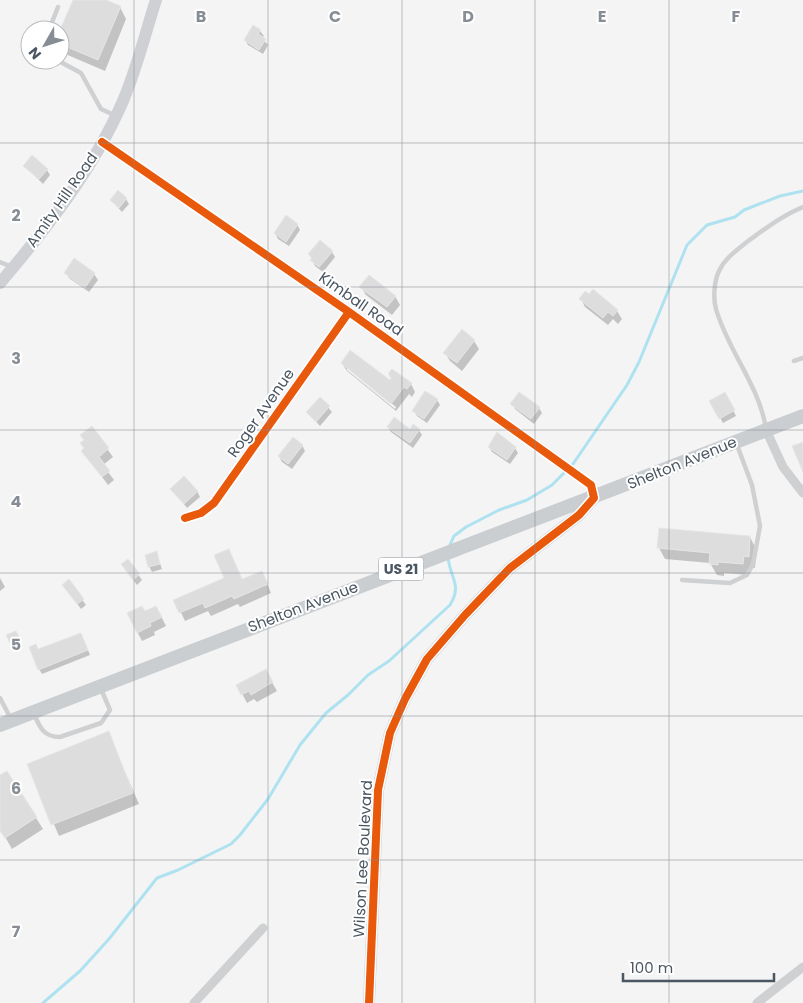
<svg xmlns="http://www.w3.org/2000/svg" width="803" height="1003" viewBox="0 0 803 1003" font-family="Poppins,sans-serif">
  <style>
    .shadow { fill: #0003; fill-rule: evenodd }
    .lines { fill: none; stroke-linecap: round; stroke-linejoin: round }
    .stream { stroke: #aee2f0; stroke-width: 3 }
    .building { fill: #ddddde; stroke: #e5e6e7 }
    .lane { stroke: #ced0d2; stroke-width: 4.5 }
    .street { stroke: #ced0d2; stroke-width: 9 }
    .secondary { stroke: #ced0d4; stroke-width: 12 }
    .primary { stroke: #caced1; stroke-width: 14 }
    .cycleway-casing { stroke: #fff; stroke-width: 11 }
    .cycleway { stroke: #e8590c; stroke-width: 8 }
    .grid { fill: none; stroke: #868d94; stroke-width: 1; stroke-opacity: 0.55 }
    .labels { text-anchor: middle; stroke-width: 4; stroke-linejoin: round; paint-order: stroke }
    .shield { fill: #fff; stroke: #808990; stroke-width: 1 }
    .shield-label { font-size: 14px; font-weight: bold; fill: #4a5661 }
    .street-label { font-size: 15px; fill: #4a5661; stroke: #fff }
    .grid-label { font-size: 16px; text-anchor: middle; font-weight: bold; fill: #868d94; stroke: #fff; stroke-width: 4; stroke-linejoin: round; paint-order: stroke }
  </style>
  <rect width="100%" height="100%" fill="#f4f4f4"/>
  <!-- shadow -->
  <path class="shadow" d="M74,0H103L120,7L126,19L105,71L63,53L60,48V34Z
    M260,31L264,36L262,38L268,45L263,54L248,45L245,40Z
    M25,166L47,170L50,175L43,184Z
    M126,199L129,204L122,212L111,200Z
    M297,224L300,230L289,246L278,239L275,233Z
    M332,252L335,257L323,272L315,266L309,254Z
    M75,260L94,274L98,280L89,292L69,278L66,273Z
    M361,287L395,296L400,305L392,315L366,295Z
    M581,299L617,311L622,319L618,324L613,319L608,325L585,307Z
    M462,331L474,341L479,349L462,371L450,361L445,353Z
    M342,363L390,382L392,379L389,375L411,384L415,392L412,397L409,394L396,411L347,371ZM347,367L396,407L395,409L347,370Z
    M725,394L736,416L723,423L711,401Z
    M320,398L332,412L320,426L307,412Z
    M437,400L440,405L427,423L417,416L414,411Z
    M512,404L539,408L542,413L534,424L515,409Z
    M91,427L113,457L103,465L114,480L108,485L83,451Z
    M388,427L419,430L422,435L413,448L391,432Z
    M302,445L305,451L292,469L282,462L279,456Z
    M489,447L515,448L518,453L510,464L492,452Z
    M172,489L197,491L200,497L187,508Z
    M750,537L756,549L755,568L750,567L749,575L724,573V576L717,575L710,563L665,559L659,548Z
    M156,553L162,569L152,572L149,566Z
    M128,560L142,580L137,585L126,570Z
    M0,578L5,587L0,591Z
    M242,580L266,581L271,593L240,607L238,604L211,616L208,611L185,621L175,600Z
    M69,581L86,605L81,609L67,590Z
    M144,613L161,616L166,626L154,632L155,635L142,641L128,614Z
    M19,638L22,646L15,650L12,644Z
    M84,640L90,655L42,674L39,669Z
    M265,670L277,691L257,702L254,699L247,703L238,686Z
    M108,733L139,804L59,836L28,764Z
    M7,772L43,829L12,849L0,828V777Z"/>
  <g class="lines">
    <!-- stream -->
    <path class="stream" d="M449,547L454,536L466,527L499,510L527,500L552,485L573,464L627,385L639,362L687,245L707,225L735,217L744,210L780,196L803,191
      M43,1003L80,971L109,939L157,878L178,870L231,844L240,835L268,799L300,745L326,713L348,695L368,675L389,661L450,605C463,584 449,577 448,556"/>
  </g>
  <!-- building -->
  <path class="building" d="M73,0H106L121,6L98,60L60,44V30Z
    M253,25L261,30L258,34L266,39L259,50L244,40Z
    M32,155L48,169L39,179L23,166Z
    M118,190L127,198L119,208L110,200Z
    M286,215L298,224L286,242L274,233Z
    M320,240L333,251L319,267L310,260L312,258L308,254Z
    M74,258L95,273L85,288L64,273Z
    M369,275L396,296L387,307L359,287Z
    M593,289L618,310L613,316L608,312L603,318L579,299L585,291L589,294Z
    M462,329L475,340L457,363L443,353Z
    M350,350L390,380L392,377L388,374L392,369L412,383L407,389L404,387L391,404L341,363Z
    M425,391L438,399L424,419L412,411Z
    M519,392L540,407L531,419L510,404Z
    M725,392L735,410L719,419L709,401Z
    M320,397L330,406L316,422L306,412Z
    M394,417L410,429L413,424L420,429L410,443L387,427Z
    M92,426L109,448L99,457L110,471L102,477L81,451L84,448L80,443L84,440L80,435Z
    M497,432L516,447L507,460L488,447Z
    M293,437L303,445L288,464L278,456Z
    M803,442V472L792,446Z
    M184,476L198,491L184,504L170,489Z
    M659,528L750,536L749,557L744,556L743,564L718,562V565L709,564L710,553L657,548Z
    M229,549L242,579L262,571L268,584L234,599L232,596L205,608L203,603L179,613L173,600L224,578L214,555Z
    M157,551L160,564L148,567L145,555Z
    M128,559L140,574L133,580L121,564Z
    M69,579L84,599L77,604L62,585Z
    M142,606L145,611L156,606L162,617L150,623L151,626L137,633L127,613Z
    M16,631L21,641L11,645L6,635Z
    M81,633L88,650L38,670L29,647L36,644L38,649Z
    M266,669L273,682L251,695L249,691L241,695L236,685Z
    M109,731L133,793L51,825L27,764Z
    M7,771L37,817L5,838L0,831V775Z"/>
  <g class="lines">
    <!-- lane -->
    <path class="lane" d="M49,30L58,7
      M57,60L81,73L101,109L114,115
      M0,262L12,267
      M794,361L803,358
      M766,428C758,383 728,351 716,309C713,299 714,281 719,271C725,258 737,250 748,241C765,229 783,215 803,207
      M682,580L730,583L747,575L753,564L760,526L752,485L737,445
      M0,698L11,719
      M34,714C40,728 44,737 60,737L101,723L110,710L101,689"/>
    <!-- street -->
    <path class="street" d="M102,142L349,312L591,485L594,498
      M766,430L783,467L803,493
      M185,518L201,513L214,503L349,312
      M194,1003L263,928
      M757,1003L803,967"/>
    <!-- secondary -->
    <path class="secondary" d="M0,283C47,228 94,168 123,101C137,68 145,34 156,0
      M369,1003L378,790L390,733L405,699L427,659L465,615L510,568L579,515L594,498"/>
    <!-- primary -->
    <path class="primary" d="M0,725L803,416"/>
    <defs>
      <path id="cycleway" d="M102,142L349,312L591,485L594,498L579,515L510,568L465,615L427,659L405,699L390,733L378,790L369,1003
        M185,518L201,513L214,503L349,312"/>
    </defs>
    <!-- cycleway casing -->
    <use href="#cycleway" class="cycleway-casing"/>
    <!-- cycleway -->
    <use href="#cycleway" class="cycleway"/>
  </g>
  <!-- grid -->
  <path class="grid" d="M134,0V1003M268,0V1003M402,0V1003M535,0V1003M669,0V1003M0,143H803M0,287H803M0,430H803M0,573H803M0,716H803M0,860H803"/>
  <g class="labels">
    <!-- shield labels -->
    <rect class="shield" x="378.5" y="557.5" width="45" height="23" rx="4"/>
    <g class="shield-label">
      <text x="401" y="574">US 21</text>
    </g>
    <!-- street labels -->
    <g class="street-label">
      <text transform="translate(62 200) rotate(-55)" y="5">Amity Hill Road</text>
      <text transform="translate(361 304) rotate(35)" y="5">Kimball Road</text>
      <text transform="translate(261 413) rotate(-55)" y="5">Roger Avenue</text>
      <text transform="translate(682 463) rotate(-22)" y="5">Shelton Avenue</text>
      <text transform="translate(303 607) rotate(-21)" y="5">Shelton Avenue</text>
      <text transform="translate(363 859) rotate(-87)" y="5">Wilson Lee Boulevard</text>
    </g>
  </g>
  <g class="grid-label">
    <text x="201" y="22">B</text>
    <text x="335" y="22">C</text>
    <text x="468" y="22">D</text>
    <text x="602" y="22">E</text>
    <text x="736" y="22">F</text>
    <text x="16" y="221">2</text>
    <text x="16" y="364">3</text>
    <text x="16" y="507">4</text>
    <text x="16" y="650">5</text>
    <text x="16" y="794">6</text>
    <text x="16" y="937">7</text>
  </g>
  <!-- north arrow -->
  <g transform="translate(45 45) rotate(231)"><circle r="24" fill="#ffffff" stroke="#b7bbc0"/>
  <path d="M0-4L9 19L0 12L-9 19Z" fill="#868d94"/>
  <text y="-8" font-size="14" font-weight="bold" text-anchor="middle" fill="#4a5661">N</text>
  </g>
  <!-- scale -->
  <path d="M623 973v8h151v-8" fill="none" stroke="#4a5661" stroke-width="2.5"/>
  <text x="630" y="973" font-size="15" fill="#4a5661" stroke="#ffffff" stroke-width="4" paint-order="stroke">100 m</text>
</svg>
